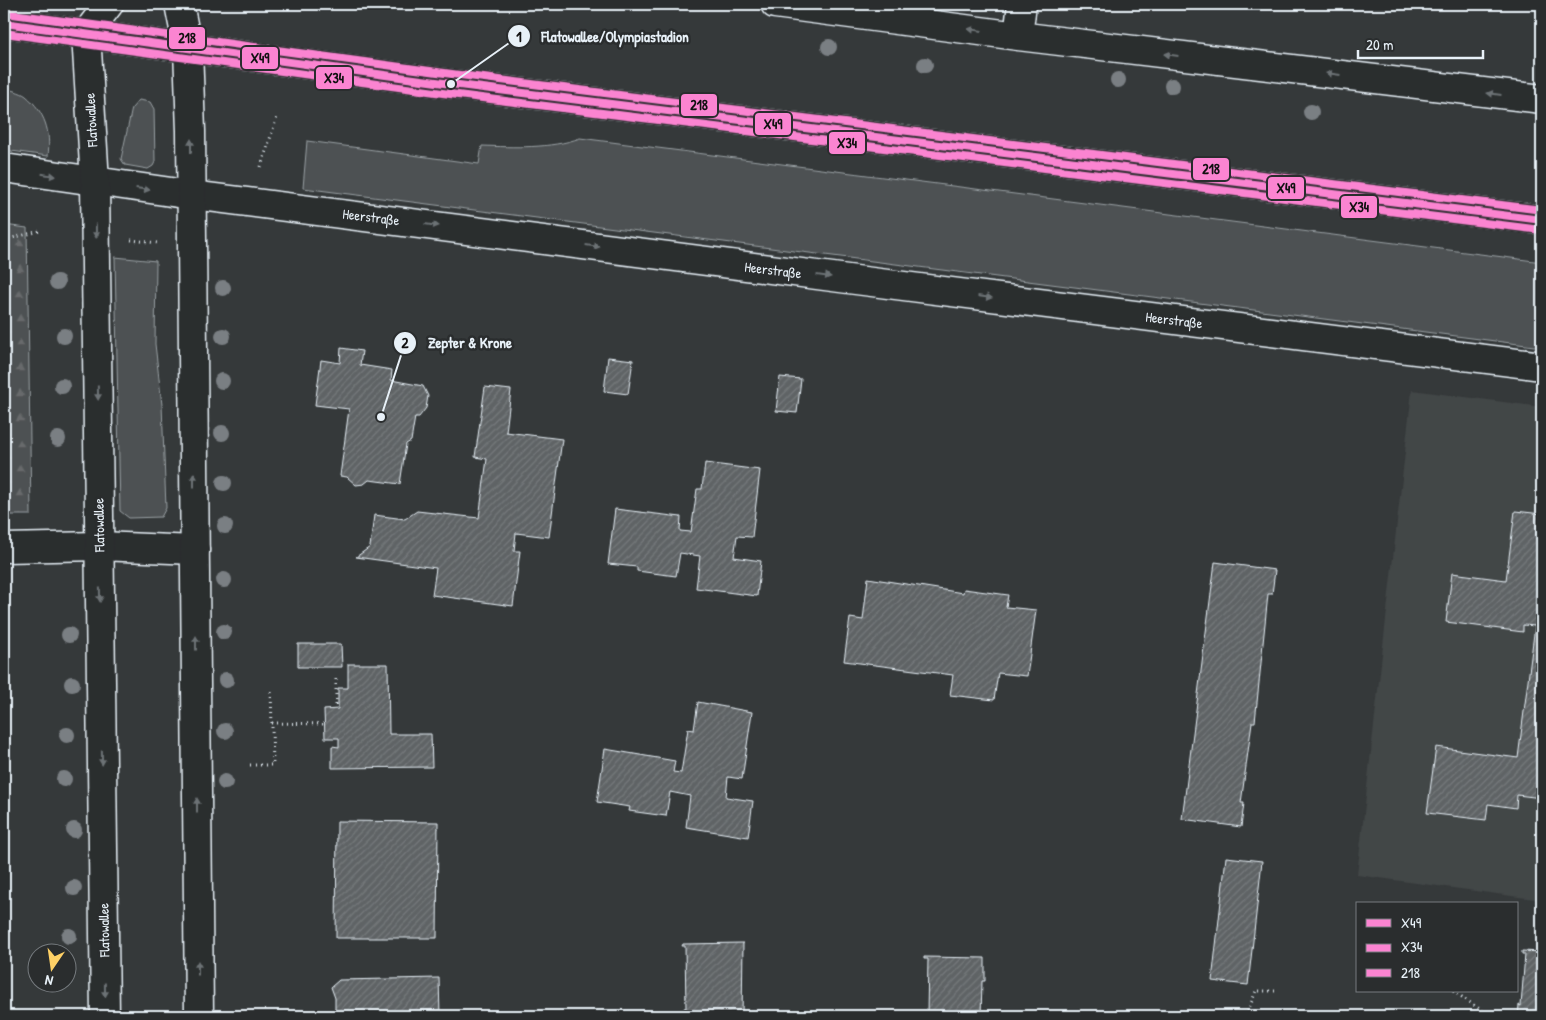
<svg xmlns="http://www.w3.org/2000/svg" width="1546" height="1020" viewBox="0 0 1546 1020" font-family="'Patrick Hand',sans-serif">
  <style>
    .built { fill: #424647 }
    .green { fill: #4d5152; stroke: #9aa1a5 }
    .forest { fill: url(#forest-firs); stroke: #9aa1a5 }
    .building { fill: url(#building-hatch); stroke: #e8f1f8 }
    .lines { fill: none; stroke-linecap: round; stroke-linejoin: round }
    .street-casing { stroke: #e8f1f8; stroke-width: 31 }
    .secondary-casing { stroke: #e8f1f8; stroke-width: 31 }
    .primary-casing { stroke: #e8f1f8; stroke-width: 31 }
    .path { stroke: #e8f1f8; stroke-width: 3; stroke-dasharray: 1 4; stroke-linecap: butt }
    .street { stroke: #2a2d2e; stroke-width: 28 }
    .secondary { stroke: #2a2d2e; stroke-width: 28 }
    .primary { stroke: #2a2d2e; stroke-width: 28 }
    .bus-1-casing { stroke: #2a2d2e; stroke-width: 11 }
    .bus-2-casing { stroke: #2a2d2e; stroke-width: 11 }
    .bus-3-casing { stroke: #2a2d2e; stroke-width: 11 }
    .bus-1 { stroke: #fb84d1; stroke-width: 8 }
    .bus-2 { stroke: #fb84d1; stroke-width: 8 }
    .bus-3 { stroke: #fb84d1; stroke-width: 8 }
    .tree { fill: #7a7f83 }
    .oneway { fill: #6c7275 }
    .labels { text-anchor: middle; stroke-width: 5; stroke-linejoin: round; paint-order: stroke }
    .street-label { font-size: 14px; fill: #e8f1f8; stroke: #2a2d2e }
    .leader { fill: none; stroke: #e8f1f8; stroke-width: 2 }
    .callout-dot { fill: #e8f1f8; stroke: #2a2d2e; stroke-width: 2 }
    .mark-label { font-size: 15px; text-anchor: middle; font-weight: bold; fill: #111 }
    .callout-label { font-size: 15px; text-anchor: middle; font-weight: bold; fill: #e8f1f8; stroke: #2a2d2e; stroke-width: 5; stroke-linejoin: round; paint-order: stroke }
    .line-badge { stroke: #2a2d2e; stroke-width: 2 }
    .pale-badge-label { font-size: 14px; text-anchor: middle; font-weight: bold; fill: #111 }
  </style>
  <defs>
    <pattern id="forest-firs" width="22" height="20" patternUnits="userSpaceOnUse" patternTransform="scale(1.25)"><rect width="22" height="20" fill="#4d5152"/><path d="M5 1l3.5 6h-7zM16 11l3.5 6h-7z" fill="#676a6c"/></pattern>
    <pattern id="building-hatch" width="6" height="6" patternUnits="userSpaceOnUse" patternTransform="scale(1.25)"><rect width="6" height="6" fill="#5f6365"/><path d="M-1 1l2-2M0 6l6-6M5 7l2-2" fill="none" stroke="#767a7c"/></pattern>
  </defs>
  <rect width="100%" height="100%" fill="#35393a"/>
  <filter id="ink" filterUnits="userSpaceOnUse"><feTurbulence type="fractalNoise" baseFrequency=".02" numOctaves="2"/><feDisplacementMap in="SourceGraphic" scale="10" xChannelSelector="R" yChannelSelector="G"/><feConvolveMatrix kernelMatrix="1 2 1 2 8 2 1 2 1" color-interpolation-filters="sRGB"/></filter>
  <g filter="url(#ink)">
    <!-- built -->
    <path class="built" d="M1412,390L1542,407V900L1357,875Z"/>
    <!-- green -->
    <path class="green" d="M4,88C10,90 21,92 26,96C45,112 51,132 48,156L4,150Z
      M139,100L150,102L154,109L155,162L153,166L148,169L125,165L121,159L132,108Z
      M580,138L1542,262V347L303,188L307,141L479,164L482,146C514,147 550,149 580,138Z
      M115,257L156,261L155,344L162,405L166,508L161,517L129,518L120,511Z"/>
    <!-- forest -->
    <path class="forest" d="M4,225L27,228L31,515H4Z"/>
    <!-- building -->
    <path class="building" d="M341,348L362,351L360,365L392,370L391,380L423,386L428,396L426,408L419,417H415L411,441L406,444L400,484L369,480L364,484L356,485L347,477L340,476L349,409L315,405L321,360L340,363Z
      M608,357L633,360L628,394L604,391Z
      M780,377L801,379L797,413L776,411Z
      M485,387L511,390L506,432L562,439L549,537L516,533L514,551H520L513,606L432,595L436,568L356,557L370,547L374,515L405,519L417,511L479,518L487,459L475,457Z
      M705,463L760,470L752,537L737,536L734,557L761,561L757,596L696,588L700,556L680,553L676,576L637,571V567L608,564L615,509L681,517L680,531L691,532L697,489H702Z
      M1515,511L1542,514V798L1517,795L1516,808L1488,804L1486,820L1427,813L1436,747L1518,758L1535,626L1523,625V632L1446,622L1452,573L1506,580Z
      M1215,562L1275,570L1272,594H1268L1255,722H1252L1241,803H1244L1241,827L1182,819Z
      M868,578L963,593L964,589L1008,595L1006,607L1036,610L1027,676L998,673L994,700L950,695L953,675L844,661L850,618L863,620Z
      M298,644H341L342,667H298Z
      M348,664H388L389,734H431L432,767L332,768V746L339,747V738H325L324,710L338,709V688H348Z
      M698,702L752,712L742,779L728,777L726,797L753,801L748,837L686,827L690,796L670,792L666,816L629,811L630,807L597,802L605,749L675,761L673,772L681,773L688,729L694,730Z
      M1542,812V853H1537Z
      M337,821L438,822L437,938H336Z
      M1226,857L1262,861L1248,985L1212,981Z
      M743,943L742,1016H684V1008H686L685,946H682L683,944Z
      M1522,951L1542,952V1016H1518L1519,1005L1521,1006L1525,954H1522Z
      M924,957L985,958V981H982L981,1016H923L927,1014L928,959H924Z
      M439,978L440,1016H335V998L331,987L339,980Z"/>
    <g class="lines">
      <defs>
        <path id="street" d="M179,4L188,49
          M775,4L1018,36L1542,99
          M86,34L109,4
          M1018,36L1022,4
          M4,168L192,195L848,279L1542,366
          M4,548L100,546L195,550"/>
        <path id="secondary" d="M86,34L95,182L105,1016
          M188,49L191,131L199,1016"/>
        <path id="primary" d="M4,23L451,84L1542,220"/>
      </defs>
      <!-- street casing -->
      <use href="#street" class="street-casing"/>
      <!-- secondary casing -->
      <use href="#secondary" class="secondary-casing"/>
      <!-- primary casing -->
      <use href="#primary" class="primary-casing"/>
      <!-- path -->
      <path class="path" d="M261,167L277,117
        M4,240L40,231
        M131,240L158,243
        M336,679V709
        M272,723L324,724
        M250,765H273L271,689
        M1453,991L1490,1016
        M655,1016L656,1014H673
        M1246,1016L1256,991H1275"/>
      <!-- street -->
      <use href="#street" class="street"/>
      <!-- secondary -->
      <use href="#secondary" class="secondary"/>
      <!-- primary -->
      <use href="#primary" class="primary"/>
      <defs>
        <path id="bus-1" d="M4,23L451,84L1542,220"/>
        <path id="bus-2" d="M4,33L450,94L1541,230"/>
        <path id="bus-3" d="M5,13L452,74L1542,210"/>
      </defs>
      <!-- bus-1 casing -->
      <use href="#bus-1" class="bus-1-casing"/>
      <!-- bus-2 casing -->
      <use href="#bus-2" class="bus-2-casing"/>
      <!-- bus-3 casing -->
      <use href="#bus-3" class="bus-3-casing"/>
      <!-- bus-1 -->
      <use href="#bus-1" class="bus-1"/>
      <!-- bus-2 -->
      <use href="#bus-2" class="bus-2"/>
      <!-- bus-3 -->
      <use href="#bus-3" class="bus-3"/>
    </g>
    <!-- trees -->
    <g class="tree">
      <circle cx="829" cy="47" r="8"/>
      <circle cx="925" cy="65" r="8"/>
      <circle cx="1118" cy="80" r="8"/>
      <circle cx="1172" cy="86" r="8"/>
      <circle cx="1311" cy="112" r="8"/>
      <circle cx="57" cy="282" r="8"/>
      <circle cx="223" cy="288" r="8"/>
      <circle cx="64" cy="336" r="8"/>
      <circle cx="223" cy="336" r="8"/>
      <circle cx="222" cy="381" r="8"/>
      <circle cx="62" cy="386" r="8"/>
      <circle cx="222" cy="433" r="8"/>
      <circle cx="58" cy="439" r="8"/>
      <circle cx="224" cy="483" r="8"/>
      <circle cx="225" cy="526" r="8"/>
      <circle cx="224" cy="580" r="8"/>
      <circle cx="224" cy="632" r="8"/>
      <circle cx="69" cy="635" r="8"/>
      <circle cx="226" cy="680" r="8"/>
      <circle cx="72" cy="684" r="8"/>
      <circle cx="225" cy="731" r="8"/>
      <circle cx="67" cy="735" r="8"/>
      <circle cx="64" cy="779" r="8"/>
      <circle cx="225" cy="782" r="8"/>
      <circle cx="74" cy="830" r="8"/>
      <circle cx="74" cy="888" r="8"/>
      <circle cx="69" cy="936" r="8"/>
    </g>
    <!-- one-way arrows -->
    <defs><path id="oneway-solid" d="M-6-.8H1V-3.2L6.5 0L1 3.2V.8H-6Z" transform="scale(1.25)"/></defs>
    <g class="oneway">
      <use href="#oneway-solid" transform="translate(975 30) rotate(-172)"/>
      <use href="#oneway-solid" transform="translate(1171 55) rotate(-173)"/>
      <use href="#oneway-solid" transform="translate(1333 74) rotate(-173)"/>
      <use href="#oneway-solid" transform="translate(1494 94) rotate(-173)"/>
      <use href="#oneway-solid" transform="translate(191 146) rotate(-90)"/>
      <use href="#oneway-solid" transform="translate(49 175) rotate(9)"/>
      <use href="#oneway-solid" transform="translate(143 189) rotate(8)"/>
      <use href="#oneway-solid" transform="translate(432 225) rotate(7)"/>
      <use href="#oneway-solid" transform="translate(96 231) rotate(89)"/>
      <use href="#oneway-solid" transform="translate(593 246) rotate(7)"/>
      <use href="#oneway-solid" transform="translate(824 276) rotate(7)"/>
      <use href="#oneway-solid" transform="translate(985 297) rotate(7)"/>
      <use href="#oneway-solid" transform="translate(98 393) rotate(89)"/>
      <use href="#oneway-solid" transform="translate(194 480) rotate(-90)"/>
      <use href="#oneway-solid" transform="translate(100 595) rotate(89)"/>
      <use href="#oneway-solid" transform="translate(196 643) rotate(-90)"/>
      <use href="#oneway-solid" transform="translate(102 758) rotate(89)"/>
      <use href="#oneway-solid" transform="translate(197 805) rotate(-90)"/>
      <use href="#oneway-solid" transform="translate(198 968) rotate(-90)"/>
      <use href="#oneway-solid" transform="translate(105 990) rotate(89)"/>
    </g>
  </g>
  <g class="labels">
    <!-- street labels -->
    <g class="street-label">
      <text transform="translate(91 120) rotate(-93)" y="5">Flatowallee</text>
      <text transform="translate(371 217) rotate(7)" y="5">Heerstraße</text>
      <text transform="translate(773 270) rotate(7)" y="5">Heerstraße</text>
      <text transform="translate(1174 320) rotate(7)" y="5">Heerstraße</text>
      <text transform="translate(99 525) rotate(-91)" y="5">Flatowallee</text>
      <text transform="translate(104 930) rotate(-91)" y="5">Flatowallee</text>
    </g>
  </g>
  <!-- callouts -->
  <path class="leader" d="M451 84L519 36M381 417L405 343"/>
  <g class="callout-dot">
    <circle cx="451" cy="84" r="5"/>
    <circle cx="381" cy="417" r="5"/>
    <circle cx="519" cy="36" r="12"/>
    <circle cx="405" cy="343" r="12"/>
  </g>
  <g class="mark-label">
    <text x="519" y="42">1</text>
    <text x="405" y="348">2</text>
  </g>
  <g class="callout-label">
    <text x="615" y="42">Flatowallee/Olympiastadion</text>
    <text x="470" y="348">Zepter &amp; Krone</text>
  </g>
  <g class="line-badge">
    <rect x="168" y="26" width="38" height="24" rx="5" fill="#fb84d1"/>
    <rect x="241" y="46" width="38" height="24" rx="5" fill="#fb84d1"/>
    <rect x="315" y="66" width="38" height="24" rx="5" fill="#fb84d1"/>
    <rect x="680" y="93" width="38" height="24" rx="5" fill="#fb84d1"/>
    <rect x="754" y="112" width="38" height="24" rx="5" fill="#fb84d1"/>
    <rect x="828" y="131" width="38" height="24" rx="5" fill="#fb84d1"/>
    <rect x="1192" y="157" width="38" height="24" rx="5" fill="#fb84d1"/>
    <rect x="1267" y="176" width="38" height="24" rx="5" fill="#fb84d1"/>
    <rect x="1340" y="195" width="38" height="24" rx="5" fill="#fb84d1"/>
  </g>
  <g class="pale-badge-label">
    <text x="187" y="43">218</text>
    <text x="260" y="63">X49</text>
    <text x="334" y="83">X34</text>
    <text x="699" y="110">218</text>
    <text x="773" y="129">X49</text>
    <text x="847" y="148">X34</text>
    <text x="1211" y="174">218</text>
    <text x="1286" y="193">X49</text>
    <text x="1359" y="212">X34</text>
  </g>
  <!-- margin -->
  <rect width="1546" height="1020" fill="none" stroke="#2a2d2e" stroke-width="20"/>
  <rect x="10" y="10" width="1526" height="1000" fill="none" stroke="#e8f1f8" stroke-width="2" filter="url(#ink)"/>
  <!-- legend -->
  <rect x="1356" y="902" width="162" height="90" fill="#2a2d2e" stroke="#767b7f"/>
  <rect x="1366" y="919" width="25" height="8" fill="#fb84d1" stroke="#767b7f"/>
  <text x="1401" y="928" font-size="15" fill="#e8f1f8">X49</text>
  <rect x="1366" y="944" width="25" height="8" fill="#fb84d1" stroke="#767b7f"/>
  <text x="1401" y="952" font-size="15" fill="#e8f1f8">X34</text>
  <rect x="1366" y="969" width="25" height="8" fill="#fb84d1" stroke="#767b7f"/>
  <text x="1401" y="978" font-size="15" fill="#e8f1f8">218</text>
  <!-- north arrow -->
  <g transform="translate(52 968) rotate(193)"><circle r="24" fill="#2a2d2e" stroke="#767b7f"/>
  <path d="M0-4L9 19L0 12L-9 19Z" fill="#ffd166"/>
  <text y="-8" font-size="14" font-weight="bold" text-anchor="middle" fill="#e8f1f8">N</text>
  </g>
  <!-- scale -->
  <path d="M1358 50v8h125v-8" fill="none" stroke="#e8f1f8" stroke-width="2.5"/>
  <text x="1366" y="50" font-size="15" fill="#e8f1f8" stroke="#2a2d2e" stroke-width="4" paint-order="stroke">20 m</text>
</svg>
